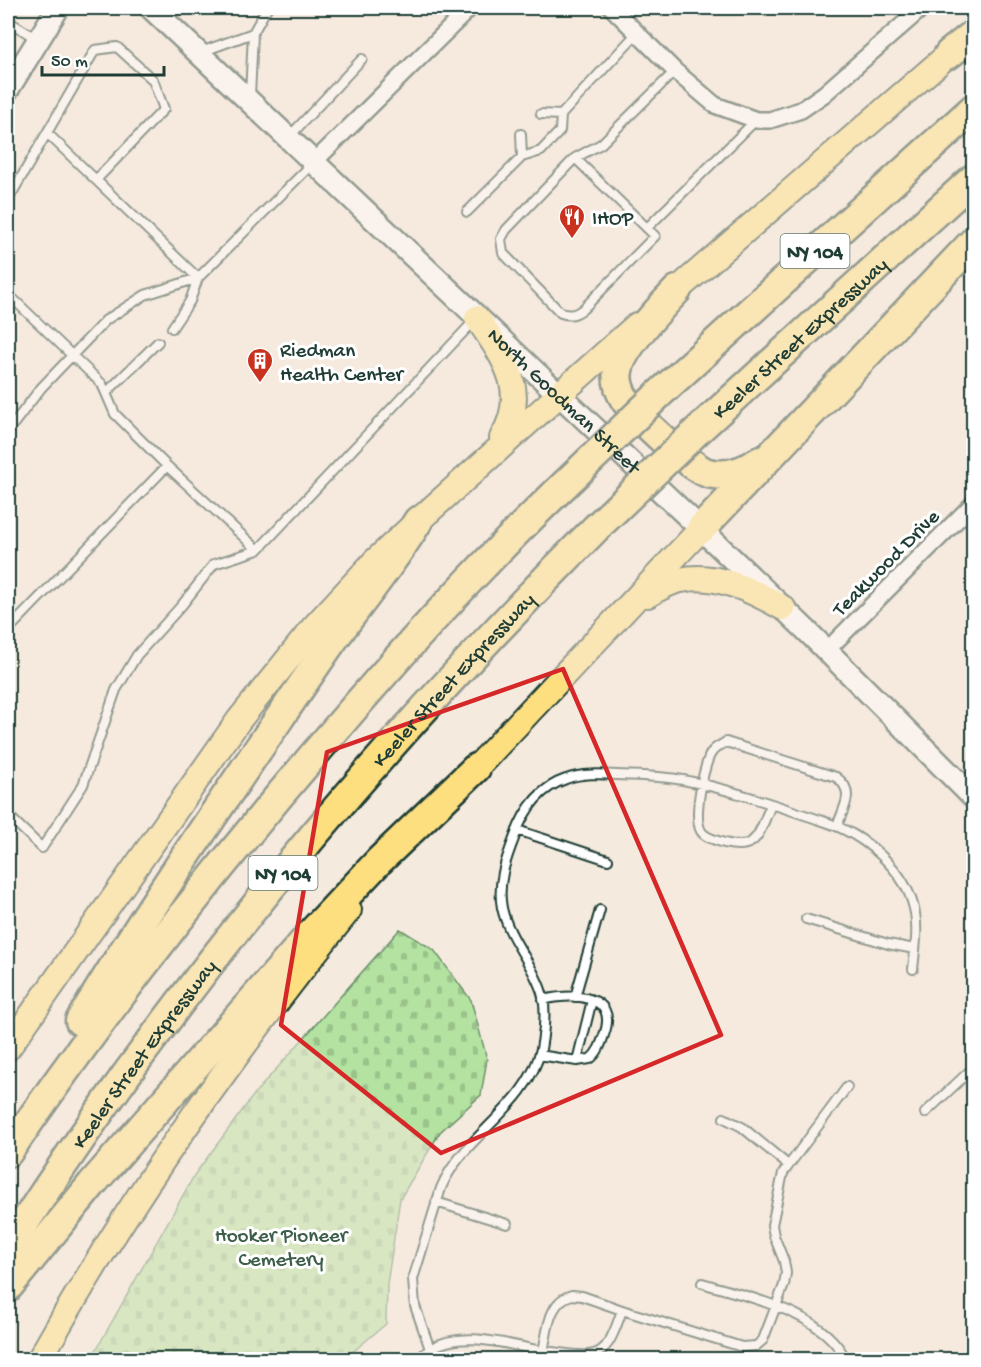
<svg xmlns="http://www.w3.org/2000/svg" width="981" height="1367" viewBox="0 0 981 1367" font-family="'Gochi Hand',sans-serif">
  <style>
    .cemetery { fill: url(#cemetery-stones); stroke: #69906a; stroke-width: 1.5 }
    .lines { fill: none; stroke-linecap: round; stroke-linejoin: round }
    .lane-casing { stroke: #1f3d34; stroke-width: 12 }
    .street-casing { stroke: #1f3d34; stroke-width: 20 }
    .secondary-casing { stroke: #1f3d34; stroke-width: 26 }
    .primary-casing { stroke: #1f3d34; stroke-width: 28 }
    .highway-casing { stroke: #1f3d34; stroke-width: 33 }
    .lane { stroke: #fff; stroke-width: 8 }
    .street { stroke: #fff; stroke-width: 15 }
    .secondary { stroke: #fff; stroke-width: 21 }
    .primary { stroke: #fedf80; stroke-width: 24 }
    .highway { stroke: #fedf80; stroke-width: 28 }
    .highway-bridge-casing { stroke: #1f3d34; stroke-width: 33; stroke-linecap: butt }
    .highway-bridge { stroke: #fedf80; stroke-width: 28 }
    .marked { fill: none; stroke: #d62828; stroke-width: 4.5; stroke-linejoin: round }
    .labels { text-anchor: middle; stroke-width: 6; stroke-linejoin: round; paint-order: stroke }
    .shield { fill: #fff; stroke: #627771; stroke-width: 1.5 }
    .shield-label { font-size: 20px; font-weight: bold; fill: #1f3d34 }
    .poi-label { font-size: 21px; fill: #1f3d34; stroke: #fff; text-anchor: start }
    .street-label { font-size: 21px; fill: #1f3d34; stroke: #fff }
    .park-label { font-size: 21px; fill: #3d5e4a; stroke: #fff }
  </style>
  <defs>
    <pattern id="cemetery-stones" width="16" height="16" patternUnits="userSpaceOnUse" patternTransform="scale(1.5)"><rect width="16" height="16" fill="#b3e2a1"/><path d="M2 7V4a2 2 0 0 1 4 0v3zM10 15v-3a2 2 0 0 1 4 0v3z" fill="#9ac38b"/></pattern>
  </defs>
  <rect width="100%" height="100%" fill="#f5eade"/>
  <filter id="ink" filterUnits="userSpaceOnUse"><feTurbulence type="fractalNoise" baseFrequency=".0167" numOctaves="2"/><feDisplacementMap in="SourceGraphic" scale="12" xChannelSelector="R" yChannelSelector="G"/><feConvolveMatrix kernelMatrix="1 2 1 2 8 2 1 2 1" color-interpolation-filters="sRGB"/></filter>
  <g filter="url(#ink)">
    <!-- cemetery -->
    <path class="cemetery" d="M400,929L434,950L471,1000L487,1059L481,1095L440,1132L400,1199L387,1284L386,1324L344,1359H91L195,1174L256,1092Z"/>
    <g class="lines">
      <defs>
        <path id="lane" d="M8,21L37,39
          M201,52L253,33
          M250,96L253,33L267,8
          M541,114L561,115
          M47,133L198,278L190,301L172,328
          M521,134L522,157
          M289,137L362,59
          M575,158L655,236L583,309C575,315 570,316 561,313L503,253L501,239L506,230L575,158L601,144L675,71
          M8,200L95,50L117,47L153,80L164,109L96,180
          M467,212L522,157L541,151L560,131L561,115L637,33
          M647,228L756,120
          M8,294L102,384L115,414L167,466L258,550
          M106,393L158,342
          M8,431L41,388L106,320L145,295L198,278L313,163
          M8,630L167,466
          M771,805C758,834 758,853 721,842C714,839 705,838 701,831C693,817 703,772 709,757C712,749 719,746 726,742L836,777C856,791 844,807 837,826
          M8,815L42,848L83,785L116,690L137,655L182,605L214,564L258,550L474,321
          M517,830L608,860
          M806,919L888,944L915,949
          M575,997L600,910
          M539,1055L577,1061L590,1059C598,1053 601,1044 604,1035C620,992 570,994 543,1000
          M577,1061L592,1000
          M925,1113L974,1067
          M724,1118L742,1127L788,1165
          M436,1202L507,1224
          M702,1283C748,1297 824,1312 846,1360
          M572,1295L582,1296L622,1310C604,1365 597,1357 543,1351C548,1331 548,1301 572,1295Z
          M622,1310L742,1347L756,1346L763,1340L784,1285L786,1273L784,1261L774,1236L772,1225L783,1173L847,1087
          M430,1349C462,1329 508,1345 543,1351L541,1360
          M417,1360L430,1349L415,1306L413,1279L441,1188C463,1135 527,1108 541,1049C544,1032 547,1011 542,993C533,963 509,940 502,908C497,883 506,859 515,836C524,810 539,788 566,779C582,773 601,774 617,775C639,776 661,776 683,780C730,789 777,806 823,821C863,834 907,869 915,913C918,931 915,950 913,969"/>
        <path id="street" d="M612,8L675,71L715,105L756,120H770L801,110L824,94L922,8
          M314,162L470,8
          M826,651L974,503"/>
        <g id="secondary">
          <path id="s1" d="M151,8L701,529L806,630L974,798"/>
          <path d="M8,89L58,8"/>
        </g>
        <path id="primary" d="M663,302L949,54
          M477,318C504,358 530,391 502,438
          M648,595C658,589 669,582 681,580C715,572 754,591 783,608
          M464,781L701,529
          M8,1048L239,720L313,628L375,561L418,521L637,325
          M39,1360C129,1200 234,1052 349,910"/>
        <g id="highway">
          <path d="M949,54L974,34"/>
          <path d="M677,290C661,307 621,349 618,371C616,381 620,393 626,401C636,416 692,469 708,473C727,478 745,471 760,461"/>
          <path d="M658,395L974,108"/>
          <path id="s2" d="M696,432L974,178"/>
          <path d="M701,529L974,241"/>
          <path d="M80,1021C157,894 243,772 326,650C356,607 391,566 418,521"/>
          <path d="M8,1152C109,1005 219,864 336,729C406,647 479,567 556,493"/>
          <path id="s3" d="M8,1248C175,987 378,747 596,528"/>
          <path d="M8,1287L92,1184L316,928L379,861L476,768"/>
        </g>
      </defs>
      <!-- lane casing -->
      <use href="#lane" class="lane-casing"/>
      <!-- street casing -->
      <use href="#street" class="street-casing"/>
      <!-- secondary casing -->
      <use href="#secondary" class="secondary-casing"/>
      <!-- primary casing -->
      <use href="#primary" class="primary-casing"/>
      <!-- highway casing -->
      <use href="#highway" class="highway-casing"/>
      <!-- lane -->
      <use href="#lane" class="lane"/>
      <!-- street -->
      <use href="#street" class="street"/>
      <!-- secondary -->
      <use href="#secondary" class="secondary"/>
      <!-- primary -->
      <use href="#primary" class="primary"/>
      <!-- highway -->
      <use href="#highway" class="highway"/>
      <defs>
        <path id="highway-bridge" d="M556,493L658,395
          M596,528L696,432"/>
      </defs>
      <!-- highway-bridge casing -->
      <use href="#highway-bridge" class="highway-bridge-casing"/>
      <!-- highway-bridge -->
      <use href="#highway-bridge" class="highway-bridge"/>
    </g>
  </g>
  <!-- marked area -->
  <path d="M0 0H981V1367H0ZM563,669L721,1035L441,1153L281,1025L327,752Z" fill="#f5eade" fill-opacity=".55" fill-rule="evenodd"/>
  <path class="marked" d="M563,669L721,1035L441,1153L281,1025L327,752Z"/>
  <!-- icons -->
  <defs>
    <symbol id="restaurant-pin" viewBox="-11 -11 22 30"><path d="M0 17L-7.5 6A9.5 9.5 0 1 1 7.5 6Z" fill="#c8321e" stroke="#fff"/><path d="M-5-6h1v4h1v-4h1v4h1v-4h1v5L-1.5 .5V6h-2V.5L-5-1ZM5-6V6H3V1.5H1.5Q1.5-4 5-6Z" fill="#fff"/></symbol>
    <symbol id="building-pin" viewBox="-11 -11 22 30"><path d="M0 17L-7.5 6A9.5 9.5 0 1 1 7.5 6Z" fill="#c8321e" stroke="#fff"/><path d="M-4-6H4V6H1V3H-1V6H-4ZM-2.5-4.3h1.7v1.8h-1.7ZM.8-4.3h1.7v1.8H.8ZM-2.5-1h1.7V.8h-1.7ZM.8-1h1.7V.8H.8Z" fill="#fff"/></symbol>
  </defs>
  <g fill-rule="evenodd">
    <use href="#restaurant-pin" x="557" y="202" width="30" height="40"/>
    <use href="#building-pin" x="245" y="346" width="30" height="40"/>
  </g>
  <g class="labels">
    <!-- shield labels -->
    <g class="shield">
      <rect x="780.5" y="234" width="69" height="34" rx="4.5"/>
      <rect x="248.5" y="856" width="69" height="34" rx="4.5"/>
    </g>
    <g class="shield-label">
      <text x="815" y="258">NY 104</text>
      <text x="283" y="880">NY 104</text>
    </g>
    <!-- poi labels -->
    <g class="poi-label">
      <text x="592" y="224">IHOP</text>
      <text x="280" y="356">Riedman<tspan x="280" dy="24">Health Center</tspan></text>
    </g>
    <!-- street labels -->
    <g class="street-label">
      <text dy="7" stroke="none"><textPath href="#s2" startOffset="140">Keeler Street Expressway</textPath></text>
      <text dy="7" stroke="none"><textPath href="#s1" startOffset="570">North Goodman Street</textPath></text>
      <text transform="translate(885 562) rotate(-45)" y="7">Teakwood Drive</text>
      <text dy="7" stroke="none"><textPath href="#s3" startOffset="723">Keeler Street Expressway</textPath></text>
      <text dy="7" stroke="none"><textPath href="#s3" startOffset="237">Keeler Street Expressway</textPath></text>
    </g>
    <!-- park labels -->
    <g class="park-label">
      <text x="281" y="1241">Hooker Pioneer<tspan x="281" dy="24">Cemetery</tspan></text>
    </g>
  </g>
  <!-- margin -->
  <rect width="981" height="1367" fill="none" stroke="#fff" stroke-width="30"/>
  <rect x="15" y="15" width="951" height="1337" fill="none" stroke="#1f3d34" stroke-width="2" filter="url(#ink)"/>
  <!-- scale -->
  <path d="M42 66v9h122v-9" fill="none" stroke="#1f3d34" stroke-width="3"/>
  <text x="51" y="66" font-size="18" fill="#1f3d34" stroke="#ffffff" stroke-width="4.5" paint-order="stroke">50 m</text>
</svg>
